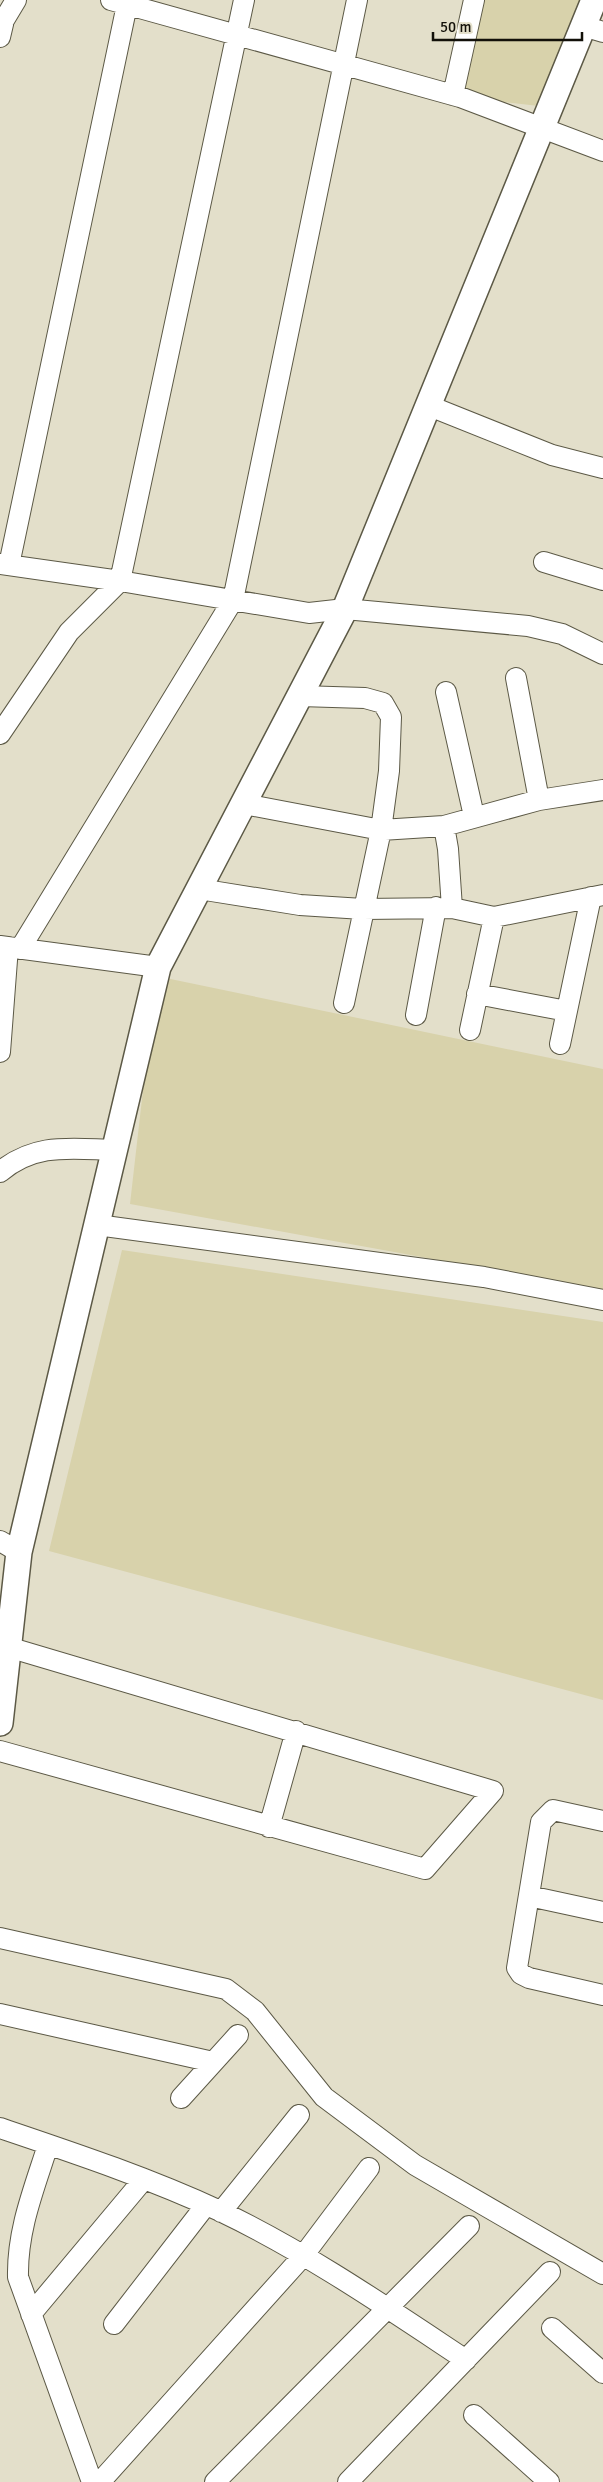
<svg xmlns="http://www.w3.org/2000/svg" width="603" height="2482" viewBox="0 0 603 2482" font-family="Signika,sans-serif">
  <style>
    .green { fill: #d8d2ab }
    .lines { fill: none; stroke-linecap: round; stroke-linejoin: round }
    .minor-casing { stroke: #5c5946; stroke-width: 22 }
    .tertiary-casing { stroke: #5c5946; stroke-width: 28 }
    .minor { stroke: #fff; stroke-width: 20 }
    .tertiary { stroke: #fff; stroke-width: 25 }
  </style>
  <rect width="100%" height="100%" fill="#e3dfca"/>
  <!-- green -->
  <path class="green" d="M482,0H580L539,106L460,97Z
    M156,976L603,1069V1290L130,1204Z
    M122,1250L603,1322V1700L49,1551Z"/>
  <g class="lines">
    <defs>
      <path id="minor" d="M111,0L460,97L603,151
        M583,26L603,32
        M0,37L4,20L16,0
        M453,95L474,0
        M427,405L552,455L603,468
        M544,562L603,580
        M0,564L120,581L309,613L345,609L528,626L562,634L603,654
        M9,565L128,0
        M516,678L539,800
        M446,692L474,816
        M300,696L365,698L383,703L391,717L389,771L381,830L344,1003
        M0,734L69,632L120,581L244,0
        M244,804L381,830L444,826L448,849L452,908L494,917L603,895
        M444,826L539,800L603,790
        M199,889L300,905L363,909L452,908
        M0,946L158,967
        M20,949L233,600L357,0
        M477,994L567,1011
        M416,1015L436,907
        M470,1030L494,917
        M560,1044L591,897
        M0,1052L8,947
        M0,1172C36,1142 71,1149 115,1150
        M97,1225L484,1277L603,1300
        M0,1541L19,1552
        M0,1751L425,1869L493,1791L8,1647
        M603,1821L553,1810L541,1822L517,1968L521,1974L529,1978L603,1995
        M269,1827L296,1731
        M529,1896L603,1912
        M0,1938L226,1989L255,2011L324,2097L415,2165L603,2274
        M0,2014L213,2062
        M181,2098L238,2035
        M0,2128C74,2153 149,2178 220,2211C306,2252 386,2307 466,2360
        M48,2145C34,2189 17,2230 18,2277L92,2482
        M221,2212L299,2115
        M31,2314L144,2179
        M114,2324L206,2205
        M552,2328L603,2373
        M474,2415L549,2482
        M100,2482L303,2256L369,2168
        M215,2482L469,2226
        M348,2482L550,2272"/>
      <path id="tertiary" d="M0,1723L19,1552L158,967L345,609L594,0"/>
    </defs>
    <!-- minor casing -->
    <use href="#minor" class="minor-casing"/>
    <!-- tertiary casing -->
    <use href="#tertiary" class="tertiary-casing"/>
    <!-- minor -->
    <use href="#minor" class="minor"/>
    <!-- tertiary -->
    <use href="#tertiary" class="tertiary"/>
  </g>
  <!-- scale -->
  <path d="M433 32v8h149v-8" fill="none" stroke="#121009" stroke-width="2.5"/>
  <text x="440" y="32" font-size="15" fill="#121009" stroke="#e3dfca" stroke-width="4" paint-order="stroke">50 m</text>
</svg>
